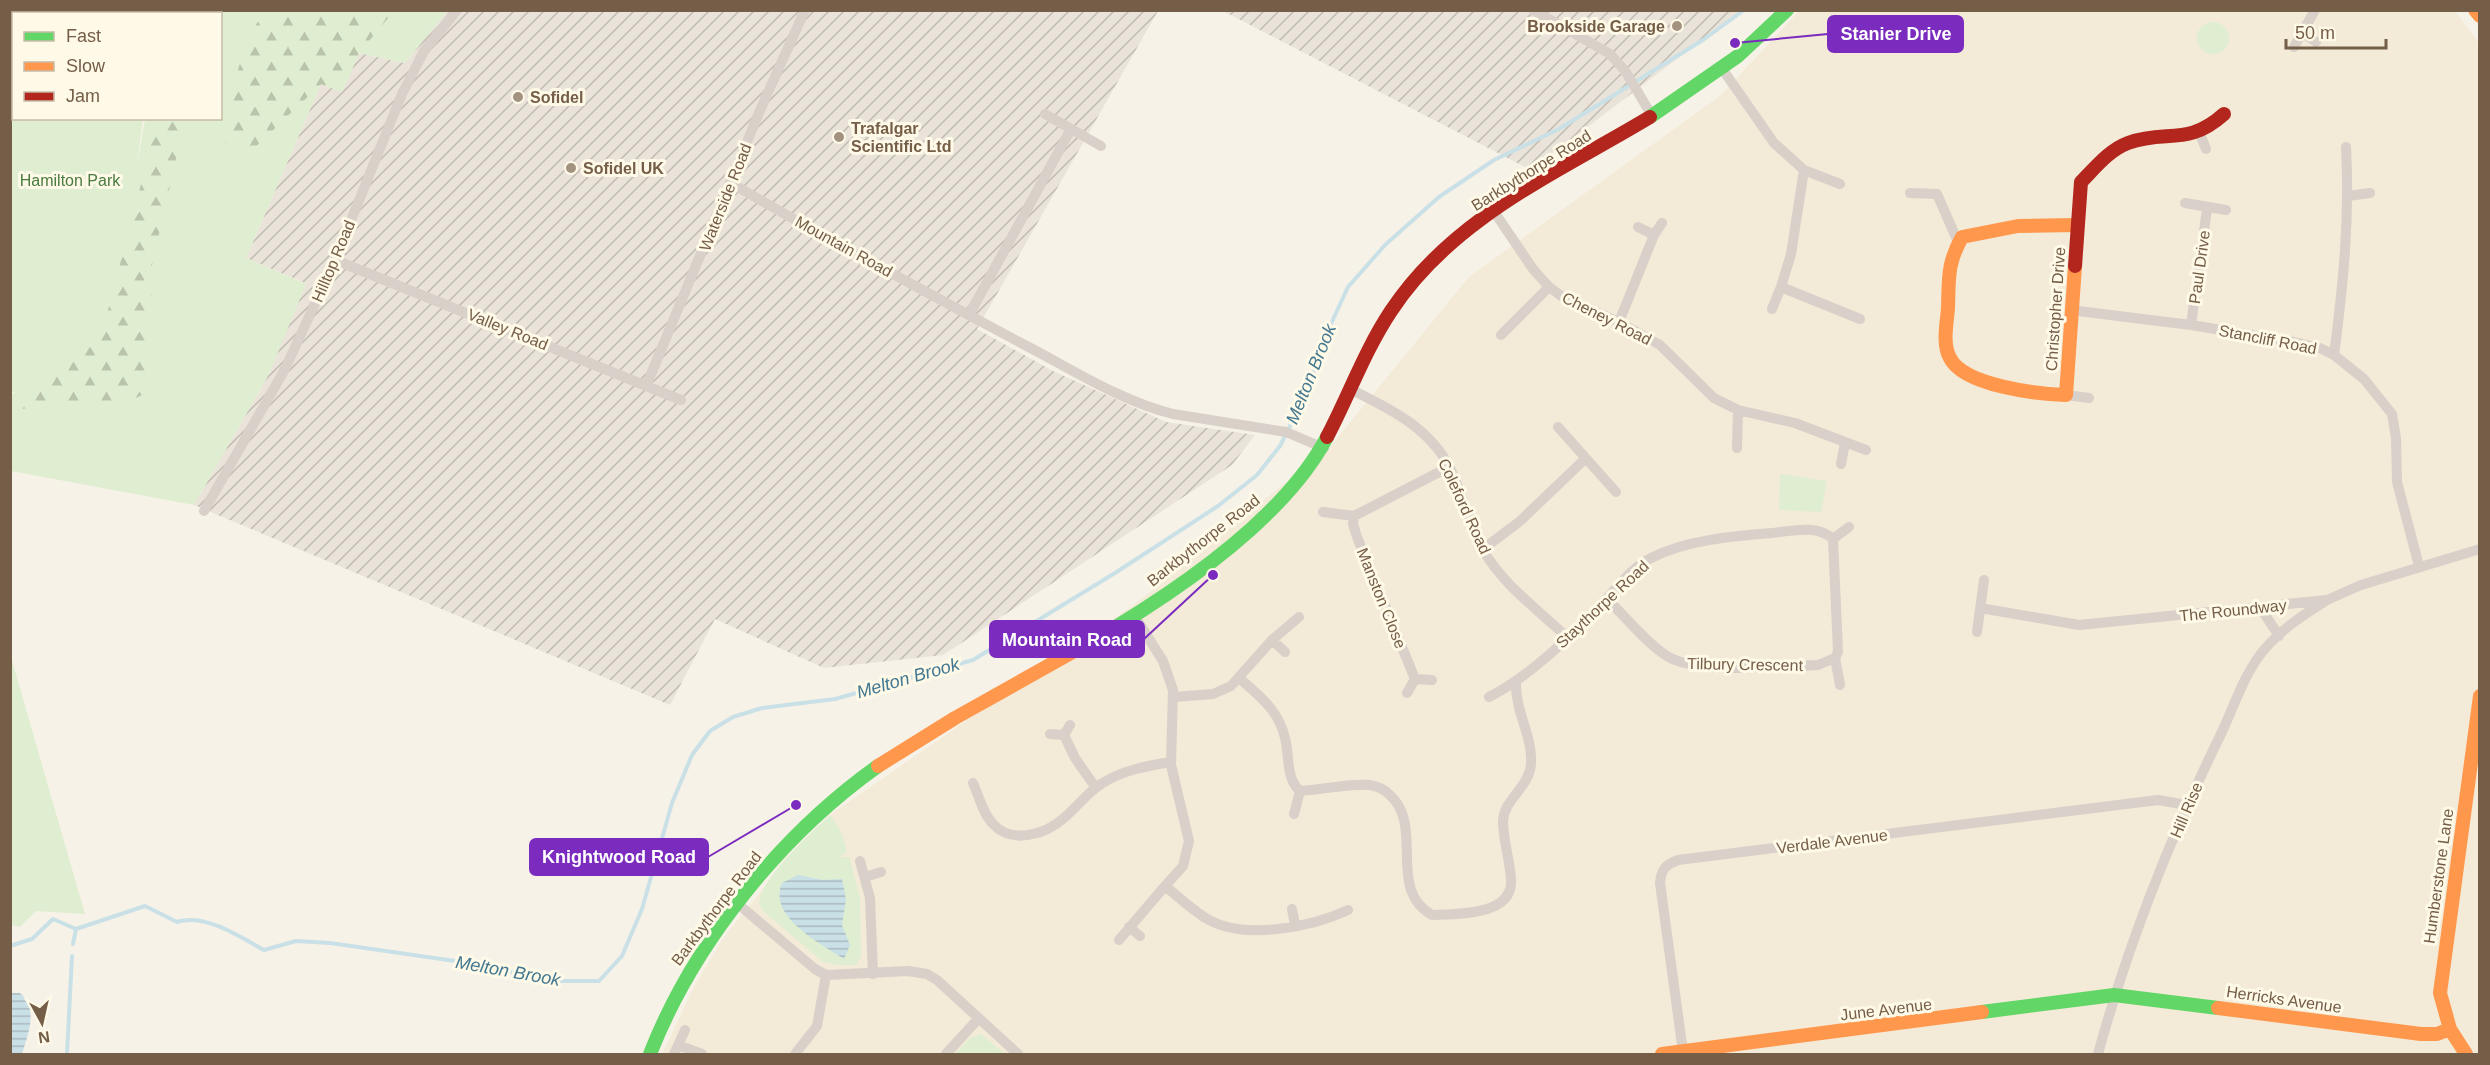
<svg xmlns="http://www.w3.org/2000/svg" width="2490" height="1065" viewBox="0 0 2490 1065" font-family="Helvetica,sans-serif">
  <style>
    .residential { fill: #f3ead7 }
    .industrial { fill: url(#industrial-furrows) }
    .green { fill: #dfeed1; fill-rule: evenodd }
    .forest { fill: url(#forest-firs) }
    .water { fill: url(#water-rules) }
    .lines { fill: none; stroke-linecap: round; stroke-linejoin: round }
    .stream { stroke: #c9e0e7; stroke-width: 4 }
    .street { stroke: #d8d0c9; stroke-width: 10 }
    .fast { stroke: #63d668; stroke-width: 14 }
    .slow { stroke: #ff974d; stroke-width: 14 }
    .jam { stroke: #b3261e; stroke-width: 14 }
    .poi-dot { fill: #a2927f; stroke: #fff9e8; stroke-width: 2 }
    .labels { text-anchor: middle; stroke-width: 6; stroke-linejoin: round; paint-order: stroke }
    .poi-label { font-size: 16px; font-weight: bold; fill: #755e47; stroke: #fff9e8; text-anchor: start }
    .street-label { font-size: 16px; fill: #755e47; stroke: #fff9e8 }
    .park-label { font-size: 16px; fill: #497b3f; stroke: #fff9e8 }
    .water-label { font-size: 18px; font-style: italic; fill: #437890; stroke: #fff9e8 }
    .leader { fill: none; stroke: #7b2cbf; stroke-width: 2 }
    .callout-dot { fill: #7b2cbf; stroke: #fff9e8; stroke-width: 2 }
    .callout { fill: #7b2cbf; stroke: #7b2cbf; stroke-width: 2 }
    .callout-label { font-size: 18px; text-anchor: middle; font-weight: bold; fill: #fff }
  </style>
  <defs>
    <pattern id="industrial-furrows" width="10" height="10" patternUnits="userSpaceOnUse" patternTransform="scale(1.5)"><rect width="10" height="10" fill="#e9e3d9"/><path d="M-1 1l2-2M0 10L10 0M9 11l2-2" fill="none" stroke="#c1bbb2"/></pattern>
    <pattern id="forest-firs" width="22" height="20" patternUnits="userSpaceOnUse" patternTransform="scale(1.5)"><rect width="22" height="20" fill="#dfeed1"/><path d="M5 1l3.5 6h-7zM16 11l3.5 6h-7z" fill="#b9c4ab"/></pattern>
    <pattern id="water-rules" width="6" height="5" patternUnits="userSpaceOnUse" patternTransform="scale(1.5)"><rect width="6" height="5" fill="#c9e0e7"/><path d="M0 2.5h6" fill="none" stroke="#a8b9bd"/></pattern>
  </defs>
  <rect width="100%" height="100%" fill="#f7f2e7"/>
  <!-- residential -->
  <path class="residential" d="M2454,10L2479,43V1054H662L694,987L724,937L784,863L830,815L1135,604L1330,447L1469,277L1720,96L1799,11Z"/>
  <!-- industrial -->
  <path class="industrial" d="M447,11H1158L977,329L1053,371L1166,422L1255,435L1232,465L943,655L824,668L715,619L670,705L194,505L269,374L305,283L246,258L321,84L342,92L359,53L405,63Z
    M1223,11H1740L1531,170Z"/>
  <!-- green -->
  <path class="green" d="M11,11H447L405,63L359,53L342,92L321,84L246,258L306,284L269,374L194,505L11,471V394L16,392H11ZM14,14H220V118L145,119L137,165L143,118H14Z
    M2197 38a16 16 0 1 1 32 0a16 16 0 1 1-32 0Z
    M1780,474L1827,481L1821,512L1779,510Z
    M11,657L85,914L36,911L20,927L10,925Z
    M830,815L841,831L847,851L840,857H849L860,897L861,957L856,965H837L823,962L764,912L759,904C759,879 812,832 830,815Z
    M981,1034L1005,1054H955L971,1037Z"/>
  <!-- forest -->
  <path class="forest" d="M265,11H394L359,53L342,92L321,84L251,151L225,143C232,97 237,49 265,11Z
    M154,119H185L152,265L150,391L128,402H79L21,409L101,337L146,165Z"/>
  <!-- water -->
  <path class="water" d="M798,875L823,880L842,879L846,899L842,925L850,945L844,959C822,944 767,917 782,883Z
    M11,993H20C39,1009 28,1034 22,1054H11Z"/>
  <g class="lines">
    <!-- stream -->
    <path class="stream" d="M73,944L76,929
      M10,946L32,939L53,919L76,929L145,906L177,922C205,913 240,937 264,950L296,941L330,943L476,964L550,981H599L622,956L642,909L672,803L692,755L710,731L733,717L762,708L835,699L973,660L1115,573L1218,506L1257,475L1280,446L1308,390L1325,337L1348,287L1385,245L1439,197L1494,160L1559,129L1703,40L1744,10
      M67,1054L72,956"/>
    <!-- street -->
    <path class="street" d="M1533,10L1610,54L1626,72L1652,116
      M2303,33L2316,42
      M2294,47L2315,10
      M1721,67L1774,143L1804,170L1791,254L1781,287L1860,319
      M1045,114L1101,146
      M2199,132L2206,149
      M1804,170L1840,184
      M731,183C826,239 924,291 1021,343C1070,368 1120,401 1173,414L1286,432L1324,448
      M1910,193L1937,194L1958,242
      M2348,196L2370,193
      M2185,203L2226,210
      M1493,210L1533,269L1549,287L1564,298L1619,322L1660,345L1714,398L1738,410L1795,423L1866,450
      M1638,227L1654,235
      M335,260L681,400
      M1772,309L1781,287
      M2070,310L2191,325L2294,342L2320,348L2334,355L2364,379L2392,414L2396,438L2397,482L2419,566
      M969,315L1071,129
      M1619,322L1654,235L1662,223
      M2191,325L2207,209
      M1501,335L1549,287
      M2334,355C2343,286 2350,218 2346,147
      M647,384L761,108L805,10
      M1352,390C1390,409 1429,427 1450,468C1462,493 1469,523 1482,548C1501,583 1538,610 1567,637
      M2066,395L2089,398
      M1558,427L1616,492
      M1737,448L1738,410
      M1841,464L1845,443
      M204,511L285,369L335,260L402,94L424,51L457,10
      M1323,512L1354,516L1449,467
      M1354,516L1353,524L1357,537L1415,679
      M1483,549L1519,522L1585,459
      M1607,599C1625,616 1647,644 1667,656C1697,675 1780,666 1818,665L1835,658L1838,652L1833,539L1849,527
      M2260,607L2279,636
      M1980,608L2079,625L2327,600L2361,585L2480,549
      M1134,615L1163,661L1173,690L1171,765L1189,841L1183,866L1165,886C1179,897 1193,911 1209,920C1245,940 1312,927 1348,910
      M1977,632L1984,580
      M1272,640L1285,652
      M1835,658L1840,685
      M1240,679C1260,696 1279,711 1285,738C1290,756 1285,777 1300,791C1319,790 1352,783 1369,785C1377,786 1384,789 1390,795C1425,827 1386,889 1432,915C1456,914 1513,916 1511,880C1510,860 1503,840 1503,821C1504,799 1529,788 1531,764C1533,737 1515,711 1516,683
      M1407,693L1415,679L1432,680
      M1174,697L1213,694L1231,686L1272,640L1299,617
      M1489,697C1530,676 1565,641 1598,608C1615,591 1629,569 1651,558C1686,540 1733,536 1772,533C1792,531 1817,524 1833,539
      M1050,734L1064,735L1070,725
      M1064,735L1075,758L1096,788
      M973,783C979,796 983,814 993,824C1012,845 1046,834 1064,818C1077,807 1087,793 1101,784C1123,770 1146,766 1171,762
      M1294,814L1300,791
      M860,861L870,898L873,974
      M865,877L881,872
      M738,904L815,969L826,975L908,971L927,974L937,980L1018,1054
      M1292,909L1295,925
      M1129,927L1140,936
      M1119,940L1165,886
      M678,1045L702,1054
      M1683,1052L1660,883C1661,870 1665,865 1678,860L2158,800L2187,805
      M674,1054L685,1030
      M795,1054L817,1026L826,975
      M946,1054L979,1018
      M2098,1054C2128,944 2170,838 2220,736C2234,707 2243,676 2263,651C2281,629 2305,614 2327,600"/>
    <!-- fast -->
    <path class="fast" d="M1650,117L1738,56L1787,10
      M1087,644C1168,597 1283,521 1327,437
      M1982,1012L2114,995L2218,1008
      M650,1054C694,942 781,835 878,766"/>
    <!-- slow -->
    <path class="slow" d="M2475,10L2480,16
      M2075,266L2066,395C2038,394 1964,386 1950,358C1942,344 1947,323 1948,308C1949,278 1947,264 1962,237L2018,226L2077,225
      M878,766L955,718L1087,644
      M2218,1008L2421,1034H2437L2450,1029
      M1662,1054L1982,1012
      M2466,1054L2450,1029L2440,993L2480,696"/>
    <!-- jam -->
    <path class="jam" d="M2075,266L2081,182C2095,168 2109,150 2128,143C2167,129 2187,147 2224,114
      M1327,437C1349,395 1365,350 1391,311C1453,217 1557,173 1650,117"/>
  </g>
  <!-- markers -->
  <g class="poi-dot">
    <circle cx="1677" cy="26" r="6"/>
    <circle cx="518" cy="97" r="6"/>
    <circle cx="839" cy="137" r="6"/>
    <circle cx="571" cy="168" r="6"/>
  </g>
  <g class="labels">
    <!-- poi labels -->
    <g class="poi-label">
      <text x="1665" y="32" text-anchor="end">Brookside Garage</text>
      <text x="530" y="103">Sofidel</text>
      <text x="851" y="134">Trafalgar<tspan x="851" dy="18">Scientific Ltd</tspan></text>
      <text x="583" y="174">Sofidel UK</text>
    </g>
    <!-- street labels -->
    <g class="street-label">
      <text transform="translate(1531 170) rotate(-32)" y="6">Barkbythorpe Road</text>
      <text transform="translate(725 197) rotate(-68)" y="6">Waterside Road</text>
      <text transform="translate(844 246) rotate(29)" y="6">Mountain Road</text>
      <text transform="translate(333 261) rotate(-67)" y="6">Hilltop Road</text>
      <text transform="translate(2199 267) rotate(-82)" y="6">Paul Drive</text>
      <text transform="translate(2055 309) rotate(-86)" y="6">Christopher Drive</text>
      <text transform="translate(1607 318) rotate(27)" y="6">Cheney Road</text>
      <text transform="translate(508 329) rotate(22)" y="6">Valley Road</text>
      <text transform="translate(2268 339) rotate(11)" y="6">Stancliff Road</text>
      <text transform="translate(1465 506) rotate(65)" y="6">Coleford Road</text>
      <text transform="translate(1203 540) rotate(-38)" y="6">Barkbythorpe Road</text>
      <text transform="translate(1382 598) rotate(68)" y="6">Manston Close</text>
      <text transform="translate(1602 604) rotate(-43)" y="6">Staythorpe Road</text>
      <text transform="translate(2233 610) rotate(-6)" y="6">The Roundway</text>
      <text transform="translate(1745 664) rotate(1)" y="6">Tilbury Crescent</text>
      <text transform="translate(2186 810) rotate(-67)" y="6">Hill Rise</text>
      <text transform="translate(1832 841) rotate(-7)" y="6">Verdale Avenue</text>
      <text transform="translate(2438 876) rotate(-82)" y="6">Humberstone Lane</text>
      <text transform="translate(716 908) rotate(-53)" y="6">Barkbythorpe Road</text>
      <text transform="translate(2284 999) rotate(8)" y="6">Herricks Avenue</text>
      <text transform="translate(1886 1009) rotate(-7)" y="6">June Avenue</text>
    </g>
    <!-- park labels -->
    <g class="park-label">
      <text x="70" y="186">Hamilton Park</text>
    </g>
    <!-- water labels -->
    <g class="water-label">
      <text transform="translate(1311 374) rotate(-68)" y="6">Melton Brook</text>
      <text transform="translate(908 678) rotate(-16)" y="6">Melton Brook</text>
      <text transform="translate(508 971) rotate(10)" y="6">Melton Brook</text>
    </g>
  </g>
  <!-- callouts -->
  <path class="leader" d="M1735 43L1828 34M1213 575L1144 639M796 805L708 857"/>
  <g class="callout-dot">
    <circle cx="1735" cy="43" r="6"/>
    <circle cx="1213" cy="575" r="6"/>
    <circle cx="796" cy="805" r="6"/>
  </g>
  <g class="callout">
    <rect x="1828" y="16" width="135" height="36" rx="6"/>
    <rect x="990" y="621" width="154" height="36" rx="6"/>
    <rect x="530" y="839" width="178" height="36" rx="6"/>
  </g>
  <g class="callout-label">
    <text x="1896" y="40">Stanier Drive</text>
    <text x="1067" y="646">Mountain Road</text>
    <text x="619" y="863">Knightwood Road</text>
  </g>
  <!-- border -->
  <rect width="2490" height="1065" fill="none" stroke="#755e47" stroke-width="24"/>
  <!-- legend -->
  <rect x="12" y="12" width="210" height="108" fill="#fff9e8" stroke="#c8bba8" stroke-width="1.5"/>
  <rect x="24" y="32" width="30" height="9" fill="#63d668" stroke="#c8bba8" stroke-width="1.5"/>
  <text x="66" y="42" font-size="18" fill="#755e47">Fast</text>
  <rect x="24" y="62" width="30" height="9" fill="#ff974d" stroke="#c8bba8" stroke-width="1.5"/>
  <text x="66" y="72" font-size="18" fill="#755e47">Slow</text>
  <rect x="24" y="92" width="30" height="9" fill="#b3261e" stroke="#c8bba8" stroke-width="1.5"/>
  <text x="66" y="102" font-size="18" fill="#755e47">Jam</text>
  <!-- north arrow -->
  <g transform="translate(42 1023) rotate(172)" stroke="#fff9e8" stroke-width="4.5" paint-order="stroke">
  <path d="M0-4.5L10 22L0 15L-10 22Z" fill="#755e47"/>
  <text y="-9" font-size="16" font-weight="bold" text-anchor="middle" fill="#755e47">N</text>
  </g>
  <!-- scale -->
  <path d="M2286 39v9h100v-9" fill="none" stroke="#755e47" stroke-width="3"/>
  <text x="2295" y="39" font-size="18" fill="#755e47" stroke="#fff9e8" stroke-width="4.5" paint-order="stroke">50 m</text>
</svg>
